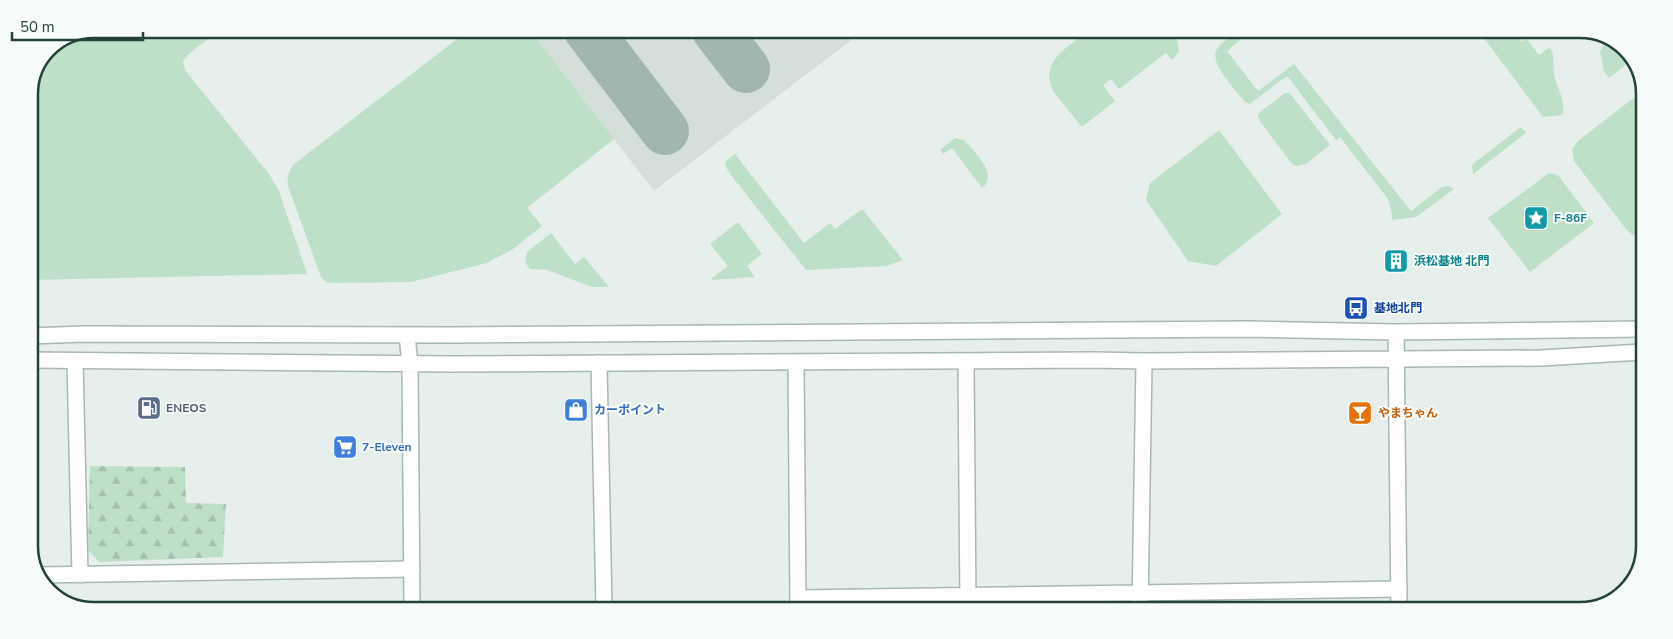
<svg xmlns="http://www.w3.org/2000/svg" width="1673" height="639" viewBox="0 0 1673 639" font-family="'Nunito Sans','Noto Sans JP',sans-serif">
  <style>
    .built { fill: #d4dfda }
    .grass { fill: #bfe0c8 }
    .forest { fill: url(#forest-firs) }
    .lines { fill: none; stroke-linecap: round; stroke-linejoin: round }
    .taxiway { stroke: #a2b6b0; stroke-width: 48 }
    .minor-casing { stroke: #a8b8b2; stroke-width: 18 }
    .tertiary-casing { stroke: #a8b8b2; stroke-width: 18 }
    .minor { stroke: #fff; stroke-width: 15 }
    .tertiary { stroke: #fff; stroke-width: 15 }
    .labels { text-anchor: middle; stroke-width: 4; stroke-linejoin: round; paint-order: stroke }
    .culture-label { font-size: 12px; font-weight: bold; fill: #0d838f; stroke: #f7fbf9; text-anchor: start }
    .transit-label { font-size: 12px; font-weight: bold; fill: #164399; stroke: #f7fbf9; text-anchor: start }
    .service-label { font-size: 12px; font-weight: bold; fill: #4e5e75; stroke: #f7fbf9; text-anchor: start }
    .shop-label { font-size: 12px; font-weight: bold; fill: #366cbe; stroke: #f7fbf9; text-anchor: start }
    .food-label { font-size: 12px; font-weight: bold; fill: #c56008; stroke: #f7fbf9; text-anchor: start }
    .rim { fill: none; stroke: #24423a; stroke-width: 2.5 }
  </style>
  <defs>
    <pattern id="forest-firs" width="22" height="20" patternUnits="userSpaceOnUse" patternTransform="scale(1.25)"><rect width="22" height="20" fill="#bfe0c8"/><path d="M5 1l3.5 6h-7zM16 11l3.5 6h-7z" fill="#a4c1ad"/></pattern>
  </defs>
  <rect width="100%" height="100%" fill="#e6efeb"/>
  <!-- built -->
  <path class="built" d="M530,30L863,31L654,191Z"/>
  <!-- grass -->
  <path class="grass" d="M94,29H221L190,53L183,61L185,70L269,174L279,191L307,274L29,280V90L48,48Z
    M469,30H530L614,139L527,208L542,226L513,249L487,263L411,282L335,283L326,282L321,277L289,189C286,178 288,173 294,164Z
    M1088,31H1171L1177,39L1179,52L1172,60L1166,53L1119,89L1111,79L1103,85L1115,101L1082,127L1053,91C1039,61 1068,47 1088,31Z
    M1238,31H1251L1227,51L1258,91L1294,64L1411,211L1442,187L1448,186L1454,189L1416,217L1392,220V214L1388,199L1340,137L1336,140L1287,76L1250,104L1245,102C1237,91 1208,63 1217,49C1221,42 1232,36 1238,31Z
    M1482,32H1518L1521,42L1526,38L1539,55L1550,47C1555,56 1553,63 1554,74C1555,86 1568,103 1562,115L1543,117L1483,37Z
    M1610,39L1631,54L1633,59L1609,78L1604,71L1600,52L1604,44Z
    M1644,90L1643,237C1635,237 1631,235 1626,229L1574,161L1572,149L1579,140Z
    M1285,93H1289L1292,96L1330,145L1306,164L1296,166L1292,164L1259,120L1258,115L1261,111Z
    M1521,127L1526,133L1473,174L1472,166L1474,163Z
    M1219,130L1282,214L1216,266L1188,261L1146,200L1150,183Z
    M955,138L964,140C973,151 1000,174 982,188L952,148L943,154L940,150Z
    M735,154L804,243L830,223L835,229L862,209L903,260L886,266L806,270L730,174L725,165L726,161Z
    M1549,173L1558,175L1594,223L1530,272L1488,218Z
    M738,222L762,254L747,266L755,277L713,280L712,278L728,266L710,244Z
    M551,233L575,264L584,257L609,287H592L547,270L530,269L525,262L527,252Z"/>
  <!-- forest -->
  <path class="forest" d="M90,466L185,467L186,503L226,504L223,557L99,562L88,550Z"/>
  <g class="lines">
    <!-- taxiway -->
    <path class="taxiway" d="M588,30L665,131
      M716,30L746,69"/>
    <defs>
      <path id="minor" d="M75,361L80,575
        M966,362L968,609
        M599,363L604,608
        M796,363L798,608
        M39,575L412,569
        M798,598L1399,589
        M1140,609L1144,361"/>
      <path id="tertiary" d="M1396,332L1399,610
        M407,335L410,364L412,607
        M29,336L85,334L452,335L1247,329L1396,332L1642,329
        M29,360L452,364L1094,360L1144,361L1541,358L1642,352"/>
    </defs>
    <!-- minor casing -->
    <use href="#minor" class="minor-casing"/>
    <!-- tertiary casing -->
    <use href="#tertiary" class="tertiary-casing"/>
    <!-- minor -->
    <use href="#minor" class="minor"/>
    <!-- tertiary -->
    <use href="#tertiary" class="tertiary"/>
  </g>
  <!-- icons -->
  <defs>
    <symbol id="sight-square" viewBox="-11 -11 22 22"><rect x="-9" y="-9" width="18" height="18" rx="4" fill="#0f9aa8" stroke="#f7fbf9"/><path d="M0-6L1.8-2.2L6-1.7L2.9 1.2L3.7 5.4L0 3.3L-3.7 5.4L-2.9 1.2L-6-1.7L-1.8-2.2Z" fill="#fff"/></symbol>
    <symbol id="building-square" viewBox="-11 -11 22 22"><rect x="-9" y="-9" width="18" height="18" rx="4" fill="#0f9aa8" stroke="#f7fbf9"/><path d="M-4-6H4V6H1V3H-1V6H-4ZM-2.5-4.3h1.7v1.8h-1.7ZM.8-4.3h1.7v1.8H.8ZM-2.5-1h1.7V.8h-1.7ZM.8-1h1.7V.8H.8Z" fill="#fff"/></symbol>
    <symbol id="bus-square" viewBox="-11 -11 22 22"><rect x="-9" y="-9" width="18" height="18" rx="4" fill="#1a4fb4" stroke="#f7fbf9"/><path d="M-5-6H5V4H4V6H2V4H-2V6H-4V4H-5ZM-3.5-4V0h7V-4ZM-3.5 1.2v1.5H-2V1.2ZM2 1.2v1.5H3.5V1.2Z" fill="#fff"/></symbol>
    <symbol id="fuel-square" viewBox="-11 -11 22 22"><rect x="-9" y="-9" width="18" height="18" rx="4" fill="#5c6f8a" stroke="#f7fbf9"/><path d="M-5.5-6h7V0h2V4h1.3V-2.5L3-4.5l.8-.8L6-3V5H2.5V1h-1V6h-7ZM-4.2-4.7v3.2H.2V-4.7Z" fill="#fff"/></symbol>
    <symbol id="shop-square" viewBox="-11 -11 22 22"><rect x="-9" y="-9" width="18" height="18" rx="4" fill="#3f7fe0" stroke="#f7fbf9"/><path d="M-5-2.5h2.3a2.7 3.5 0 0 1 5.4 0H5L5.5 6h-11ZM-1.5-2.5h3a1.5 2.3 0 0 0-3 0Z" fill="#fff"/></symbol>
    <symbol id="bar-square" viewBox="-11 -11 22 22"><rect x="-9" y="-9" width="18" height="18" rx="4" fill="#e8710a" stroke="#f7fbf9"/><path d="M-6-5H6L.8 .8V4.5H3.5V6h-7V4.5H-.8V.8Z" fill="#fff"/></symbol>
    <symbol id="supermarket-square" viewBox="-11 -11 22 22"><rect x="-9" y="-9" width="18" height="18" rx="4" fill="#3f7fe0" stroke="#f7fbf9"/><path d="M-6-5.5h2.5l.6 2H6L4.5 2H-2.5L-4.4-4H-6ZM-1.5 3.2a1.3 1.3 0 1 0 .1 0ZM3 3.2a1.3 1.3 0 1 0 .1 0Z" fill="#fff"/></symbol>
  </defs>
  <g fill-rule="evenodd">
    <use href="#sight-square" x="1522" y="204" width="28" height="28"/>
    <use href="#building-square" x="1382" y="247" width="28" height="28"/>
    <use href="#bus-square" x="1342" y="294" width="28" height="28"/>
    <use href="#fuel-square" x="135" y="394" width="28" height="28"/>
    <use href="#shop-square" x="562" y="396" width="28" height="28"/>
    <use href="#bar-square" x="1346" y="399" width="28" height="28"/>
    <use href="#supermarket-square" x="331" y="433" width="28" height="28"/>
  </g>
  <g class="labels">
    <!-- culture labels -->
    <g class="culture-label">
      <text x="1554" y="222">F-86F</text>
      <text x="1414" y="265">浜松基地 北門</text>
    </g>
    <!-- transit labels -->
    <g class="transit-label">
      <text x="1374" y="312">基地北門</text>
    </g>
    <!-- service labels -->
    <g class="service-label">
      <text x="166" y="412">ENEOS</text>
    </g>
    <!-- shop labels -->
    <g class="shop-label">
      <text x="594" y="414">カーポイント</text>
      <text x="362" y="451">7-Eleven</text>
    </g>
    <!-- food labels -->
    <g class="food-label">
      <text x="1378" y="417">やまちゃん</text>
    </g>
  </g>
  <!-- crop -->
  <path d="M0 0H1673V639H0ZM94 38H1580A56 56 0 0 1 1636 94V546A56 56 0 0 1 1580 602H94A56 56 0 0 1 38 546V94A56 56 0 0 1 94 38Z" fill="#f7fbf9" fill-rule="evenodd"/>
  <path class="rim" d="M94 38H1580A56 56 0 0 1 1636 94V546A56 56 0 0 1 1580 602H94A56 56 0 0 1 38 546V94A56 56 0 0 1 94 38Z"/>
  <!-- scale -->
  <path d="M12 32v8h131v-8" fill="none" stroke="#24423a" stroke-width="2.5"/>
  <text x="20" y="32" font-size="15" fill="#24423a" stroke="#f7fbf9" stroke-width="4" paint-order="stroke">50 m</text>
</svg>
